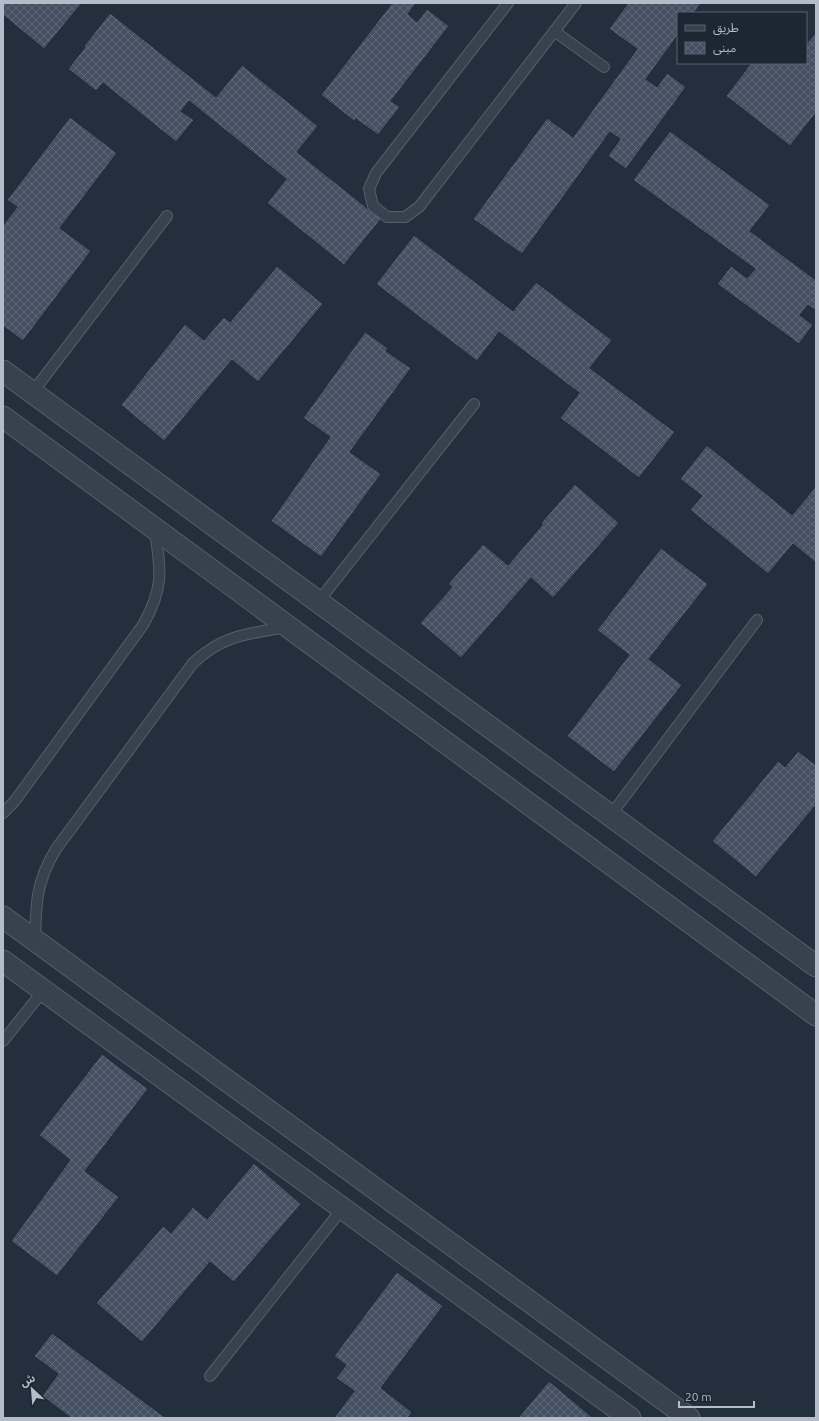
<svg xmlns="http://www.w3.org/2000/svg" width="819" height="1421" viewBox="0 0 819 1421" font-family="Ubuntu,'Noto Sans Arabic',sans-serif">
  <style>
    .building { fill: url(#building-cross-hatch); stroke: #1f2835 }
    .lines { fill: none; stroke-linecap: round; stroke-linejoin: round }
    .lane-casing { stroke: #565f6c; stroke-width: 12 }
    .street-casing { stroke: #565f6c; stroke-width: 23 }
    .lane { stroke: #38414e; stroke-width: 10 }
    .street { stroke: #38414e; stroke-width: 21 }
  </style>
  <defs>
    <pattern id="building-cross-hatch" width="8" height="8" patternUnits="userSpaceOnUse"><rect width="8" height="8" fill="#455162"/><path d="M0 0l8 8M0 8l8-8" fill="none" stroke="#5d6877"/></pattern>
  </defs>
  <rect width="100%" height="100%" fill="#242f3e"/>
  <!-- building -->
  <path class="building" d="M3,3H82L44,49L3,15Z
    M392,3H416L408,14L417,22L427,9L449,26L391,101L400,107L378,135L356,119L354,121L321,95Z
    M628,3H701L694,13H678V35L646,79L657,87L667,73L686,87L626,169L608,156L620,139L610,132L522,254L473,219L547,118L573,137L637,49L609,29Z
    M110,13L216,97L242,65L318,126L297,152L381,219L344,265L267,203L286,179L189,101L181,111L194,120L176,142L103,83L96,91L68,69L85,47L84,46Z
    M816,32V113L790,146L726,96L751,63H806V44Z
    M70,117L117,153L60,228L91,251L23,341L3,326V225L17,207L7,200Z
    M670,131L770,205L750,231L816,280V311L808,305L800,315L813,325L799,344L717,284L731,266L747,278L755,269L633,180Z
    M414,235L513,311L536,282L612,340L590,368L675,432L639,478L560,418L579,393L499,332L477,361L376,284Z
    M277,266L323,304L258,382L232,360L164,441L121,405L185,324L204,340L224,317L230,322Z
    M365,332L388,348L386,351L411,368L350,452L381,474L321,557L271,521L330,437L303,418Z
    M707,445L792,515L816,486V563L793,544L768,574L690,510L702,496L680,479Z
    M575,484L619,523L553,598L531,578L461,658L420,623L452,587L448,584L483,544L508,565L542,525L541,523Z
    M661,548L708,584L649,659L682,685L614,772L567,736L629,655L597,630Z
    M798,751L816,765V805L756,877L712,841L778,761L785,767Z
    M102,1054L148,1089L85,1171L119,1197L57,1276L11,1241L70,1160L39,1135Z
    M254,1163L301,1204L234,1282L210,1262L142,1342L96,1303L163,1226L171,1233L193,1207L207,1219Z
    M397,1272L443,1306L381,1388L412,1412L408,1418H334L354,1391L336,1378L346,1365L334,1356Z
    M52,1333L166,1418H71L42,1396L58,1374L34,1356Z
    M549,1381L593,1418H518Z"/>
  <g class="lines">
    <defs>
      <path id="lane" d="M508,3L376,173L369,189L373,206L387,217H405L419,207L576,3
        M554,31L604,67
        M32,393L167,216
        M318,602L474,404
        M3,813L14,802L143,625C164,588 161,571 155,531
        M610,816L757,620
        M35,940C36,903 36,882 56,849L193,663C223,635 247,634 286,627
        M3,1041L43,991
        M210,1376L342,1209"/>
      <path id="street" d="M3,371L816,966
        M3,417L816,1015
        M3,917L689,1418
        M3,961L630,1418"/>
    </defs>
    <!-- lane casing -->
    <use href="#lane" class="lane-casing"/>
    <!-- street casing -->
    <use href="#street" class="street-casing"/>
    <!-- lane -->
    <use href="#lane" class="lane"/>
    <!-- street -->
    <use href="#street" class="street"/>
  </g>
  <!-- border -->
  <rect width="819" height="1421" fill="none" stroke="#b4bcc9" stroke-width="8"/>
  <!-- legend -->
  <rect x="677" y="12" width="130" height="52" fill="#1d2633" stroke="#59626f"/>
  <rect x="685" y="25" width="20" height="6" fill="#38414e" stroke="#59626f"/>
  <text x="713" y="32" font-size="12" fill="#b4bcc9">طريق</text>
  <rect x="685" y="42" width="20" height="12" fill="url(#building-cross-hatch)" stroke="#59626f"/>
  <text x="713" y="52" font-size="12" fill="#b4bcc9">مبنى</text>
  <!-- north arrow -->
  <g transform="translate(32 1389) rotate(334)" stroke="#1d2633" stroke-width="3" paint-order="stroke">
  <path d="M0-3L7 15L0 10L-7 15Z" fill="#b4bcc9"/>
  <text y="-6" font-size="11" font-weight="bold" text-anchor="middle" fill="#b4bcc9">ش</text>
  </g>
  <!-- scale -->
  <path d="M679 1401v6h75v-6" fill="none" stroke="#b4bcc9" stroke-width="2"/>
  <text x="685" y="1401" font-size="12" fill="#b4bcc9" stroke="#1d2633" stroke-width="3" paint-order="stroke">20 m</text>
</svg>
